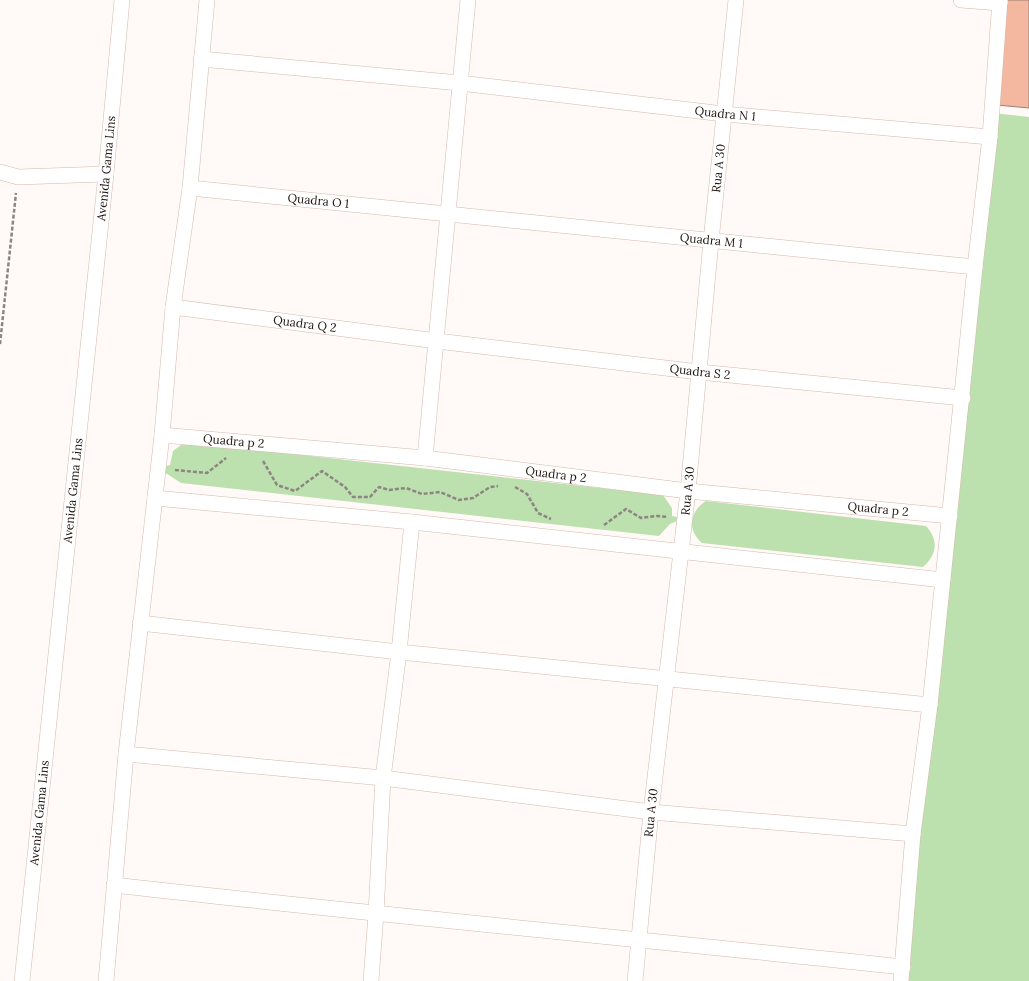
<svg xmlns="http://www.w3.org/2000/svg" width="1029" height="981" viewBox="0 0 1029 981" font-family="Lora,serif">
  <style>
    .green { fill: #bce1af }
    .building { fill: #f3b89f; stroke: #9a8075 }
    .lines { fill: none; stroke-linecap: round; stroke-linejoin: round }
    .street-casing { stroke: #d5b9ad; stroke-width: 16 }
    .path { stroke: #8d8582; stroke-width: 2.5; stroke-dasharray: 4 2; stroke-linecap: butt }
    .street { stroke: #fff; stroke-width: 15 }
    .labels { text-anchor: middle; stroke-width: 3.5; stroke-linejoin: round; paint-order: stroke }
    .street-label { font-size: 12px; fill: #1e1410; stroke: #fff9f7 }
  </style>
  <rect width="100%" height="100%" fill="#fff9f7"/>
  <!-- green -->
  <path class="green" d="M993,113L1029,117V981H900Z
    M185,442L663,495L672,508V516L684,518L670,524L659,536L181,483L158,468L170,465L173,451Z
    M706,501L926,526C939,540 937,555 923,567L702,543C687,530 689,512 706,501Z"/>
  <!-- building -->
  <path class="building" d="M1005,0H1029V108L997,105Z"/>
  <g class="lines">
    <defs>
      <g id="street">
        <path d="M961,0L1000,3"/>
        <path id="s1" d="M201,59L460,83L724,114L990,137"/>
        <path d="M0,172L18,177L106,174"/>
        <path id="s2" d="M190,188L975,267"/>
        <path id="s3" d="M173,307L437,341L699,372L963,398"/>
        <path id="s4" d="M162,435L425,458L688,491L950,516"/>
        <path d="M425,458L468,0"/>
        <path d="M155,498L412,522L943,580"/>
        <path d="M140,623L399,652L930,705"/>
        <path d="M126,754L383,778L651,812L913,834"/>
        <path d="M114,885C377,915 640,939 903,967"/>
        <path id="s5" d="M22,981L106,174L122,0"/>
        <path d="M106,981L126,754L162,435L173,307L190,188L207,0"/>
        <path d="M371,981L376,914L383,778L399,652L412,522"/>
        <path id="s6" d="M635,981L651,812L688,491L711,241L736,0"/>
        <path d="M901,981L913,834L930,705L975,267L990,137L1000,0"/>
      </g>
    </defs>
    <!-- street casing -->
    <use href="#street" class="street-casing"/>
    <!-- path -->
    <path class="path" d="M0,344L16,193
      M263,461L277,485L295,491L322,471L345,487L353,497H370L379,487L389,490L406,488L422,494L440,492L459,500L473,498L490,487L498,486
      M175,470L207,473L226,458
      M515,487L527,494L538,513L551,519
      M604,525L626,509L641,518L657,516L668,517"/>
    <!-- street -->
    <use href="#street" class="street"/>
  </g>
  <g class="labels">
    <!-- street labels -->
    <g class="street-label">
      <text dy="4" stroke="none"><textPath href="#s1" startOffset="527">Quadra N 1</textPath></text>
      <text dy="4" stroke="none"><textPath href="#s5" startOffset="817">Avenida Gama Lins</textPath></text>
      <text dy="4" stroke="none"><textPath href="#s6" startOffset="817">Rua A 30</textPath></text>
      <text dy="4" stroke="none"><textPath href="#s2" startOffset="129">Quadra O 1</textPath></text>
      <text dy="4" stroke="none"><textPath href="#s2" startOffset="524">Quadra M 1</textPath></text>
      <text dy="4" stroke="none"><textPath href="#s3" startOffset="133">Quadra Q 2</textPath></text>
      <text dy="4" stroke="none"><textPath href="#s3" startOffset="531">Quadra S 2</textPath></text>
      <text dy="4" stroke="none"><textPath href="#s4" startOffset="72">Quadra p 2</textPath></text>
      <text dy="4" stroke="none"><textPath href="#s4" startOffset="396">Quadra p 2</textPath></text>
      <text dy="4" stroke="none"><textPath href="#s5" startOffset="493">Avenida Gama Lins</textPath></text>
      <text dy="4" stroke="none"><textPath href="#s6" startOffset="493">Rua A 30</textPath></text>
      <text dy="4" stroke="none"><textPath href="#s4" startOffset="720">Quadra p 2</textPath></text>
      <text dy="4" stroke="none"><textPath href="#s5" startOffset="169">Avenida Gama Lins</textPath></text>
      <text dy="4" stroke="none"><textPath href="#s6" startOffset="169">Rua A 30</textPath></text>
    </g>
  </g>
</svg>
